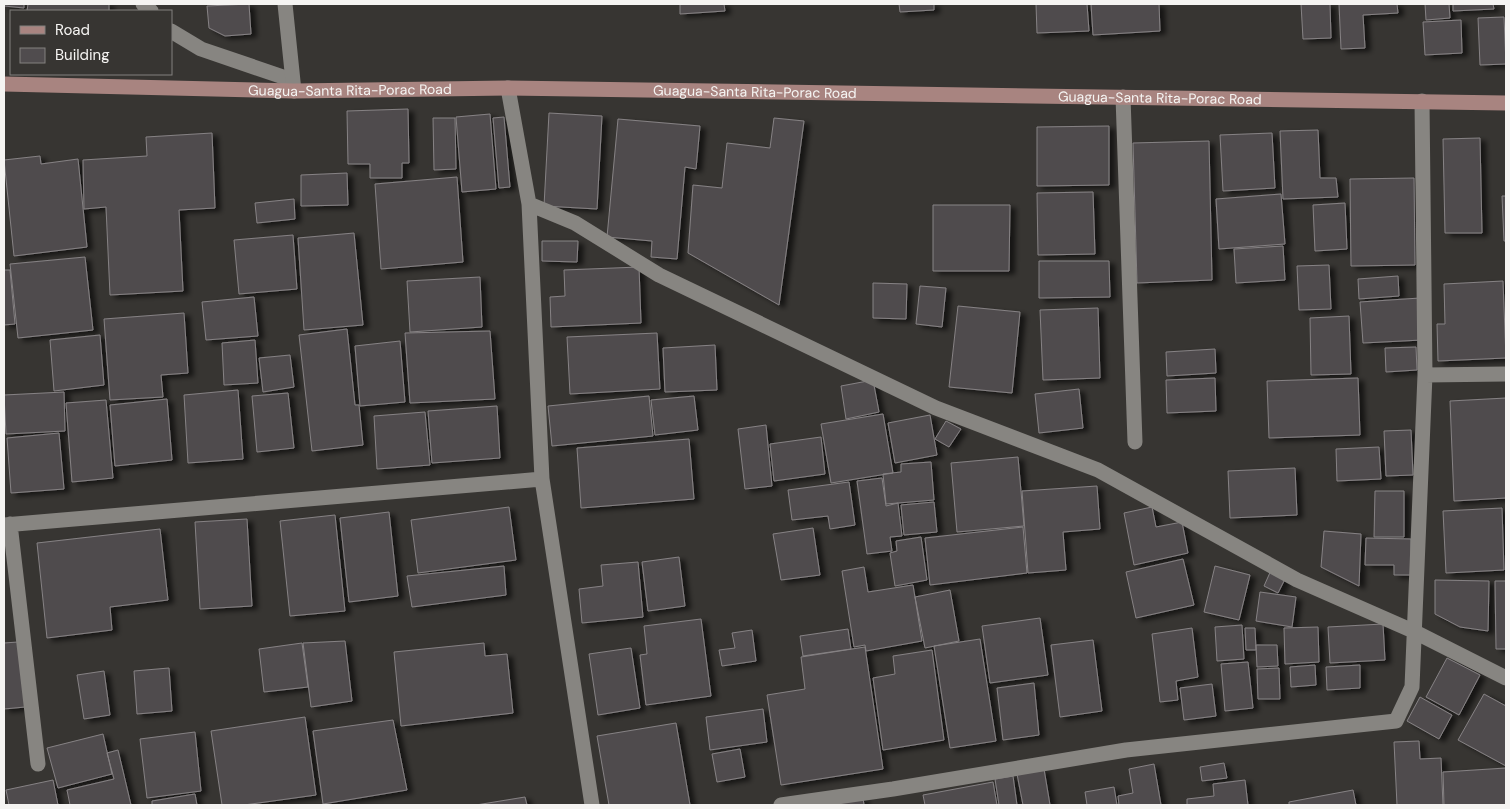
<svg xmlns="http://www.w3.org/2000/svg" width="1510" height="809" viewBox="0 0 1510 809" font-family="'DM Sans',sans-serif">
  <style>
    .building { fill: #504c4e; stroke: #868284; filter: url(#shadow) }
    .lines { fill: none; stroke-linecap: round; stroke-linejoin: round }
    .minor { stroke: #878581; stroke-width: 15 }
    .tertiary { stroke: #878581; stroke-width: 15 }
    .secondary { stroke: #a88480; stroke-width: 15 }
    .labels { text-anchor: middle; stroke-width: 4; stroke-linejoin: round; paint-order: stroke }
    .street-label { font-size: 14px; fill: #f5f4f2; stroke: #373532 }
  </style>
  <defs>
    <filter id="shadow"><feDropShadow dx="5.5" dy="3" stdDeviation="2.5" flood-color="#0009"/></filter>
  </defs>
  <rect width="100%" height="100%" fill="#373532"/>
  <!-- building -->
  <path class="building" d="M4,4H24V8L4,6Z
    M28,4H109V11H27Z
    M249,4L251,34L225,36L209,28L207,6Z
    M680,4H724L725,11L680,14Z
    M899,4H934V10L900,12Z
    M1036,4H1087L1089,31L1037,33Z
    M1091,4H1159L1160,31L1093,35Z
    M1301,4H1330L1331,38L1303,39Z
    M1339,4H1397L1398,13L1363,15L1365,48L1341,49Z
    M1425,4H1449L1450,18L1426,20Z
    M1453,4H1493L1494,9L1453,11Z
    M1504,17L1506,64L1480,65L1478,18Z
    M1461,20L1462,53L1425,55L1423,22Z
    M408,109L409,163H402V178H370V164H348L347,111Z
    M549,113L602,116L597,209L544,206Z
    M490,114L496,189L462,192L456,117Z
    M504,117L510,187L499,188L493,118Z
    M433,118H455L456,169L434,170Z
    M774,118L804,121L779,305L688,253L693,185L722,188L727,143L770,148Z
    M618,119L700,126L696,169L685,167L677,259L651,257L652,241L607,237Z
    M1109,126V185L1037,186V127Z
    M1318,130L1320,178H1336L1338,197L1283,199L1280,131Z
    M212,133L215,208L179,210L183,291L110,295L106,207L84,209L83,160L147,156L146,137Z
    M1272,133L1275,188L1223,191L1220,135Z
    M1480,138L1482,233H1445L1443,139Z
    M1209,141L1212,280L1137,283L1133,143Z
    M40,156L41,164L78,159L87,247L14,256L4,160Z
    M347,173L348,205L301,206V175Z
    M457,177L463,262L381,269L375,184Z
    M1414,178L1415,265L1351,266L1350,179Z
    M1093,192L1095,254L1038,255L1037,193Z
    M1281,194L1285,244L1219,249L1216,199Z
    M1502,196H1506V241H1504Z
    M294,199L295,219L257,223L255,203Z
    M1345,203L1347,249L1315,251L1313,205Z
    M933,205H1010L1009,271H933Z
    M354,233L363,325L304,330L298,238Z
    M293,235L297,289L239,294L234,240Z
    M542,241H578L577,262L542,261Z
    M1283,246L1285,280L1236,283L1234,249Z
    M85,257L93,330L18,338L10,264Z
    M1039,261H1109L1110,297L1039,298Z
    M1329,265L1331,309L1299,310L1297,266Z
    M639,267L641,323L551,327L550,297L565,296L564,270Z
    M4,270H10L15,324L4,325Z
    M1398,276L1399,296L1359,299L1358,279Z
    M480,277L482,327L410,332L407,281Z
    M1503,281L1506,358L1438,361L1437,324H1445L1444,284Z
    M873,283L907,284L906,319L873,318Z
    M920,286L946,288L942,327L916,324Z
    M254,297L258,336L206,340L202,302Z
    M1420,298L1422,340L1363,343L1360,302Z
    M958,306L1020,312L1012,393L949,387Z
    M1098,308L1100,378L1043,380L1040,310Z
    M184,313L188,373L161,375L163,397L110,400L104,319Z
    M1349,316L1351,374L1311,375L1310,318Z
    M347,329L355,405H359L363,445L312,451L299,335Z
    M490,331L495,399L410,403L405,333Z
    M657,333L660,389L570,394L567,337Z
    M100,335L104,385L54,391L50,340Z
    M255,340L258,383L224,385L222,343Z
    M400,341L405,402L360,406L355,346Z
    M715,345L717,390L665,392L663,348Z
    M1416,347L1417,370L1386,372L1385,348Z
    M1215,349L1216,373L1167,376L1166,352Z
    M290,355L294,387L263,392L259,358Z
    M1215,378L1216,411L1167,413L1166,380Z
    M1358,378L1360,435L1269,438L1267,381Z
    M873,380L879,412L846,419L841,386Z
    M1079,389L1083,428L1039,433L1035,394Z
    M238,390L243,459L188,463L184,395Z
    M64,392L65,431L6,434L4,395Z
    M288,393L294,448L257,452L252,396Z
    M649,396L653,436L552,446L548,406Z
    M694,396L698,430L655,435L651,400Z
    M1506,398V498L1454,501L1450,401Z
    M167,399L172,460L115,466L110,405Z
    M106,400L113,478L72,482L66,403Z
    M497,406L500,458L432,463L428,411Z
    M425,412L430,465L377,469L374,416Z
    M883,414L893,473L831,483L821,424Z
    M930,415L937,455L895,463L888,423Z
    M946,421L961,429L949,447L935,439Z
    M766,425L772,486L745,489L738,429Z
    M1411,430L1413,475L1386,476L1384,431Z
    M59,433L64,489L11,493L7,438Z
    M821,437L825,474L774,481L770,444Z
    M689,439L694,499L581,508L577,448Z
    M1379,447L1381,479L1337,481L1336,449Z
    M1018,457L1024,526L957,532L951,463Z
    M931,462L934,500L886,504L883,474L901,472V464Z
    M1295,468L1297,515L1230,518L1228,471Z
    M882,478L886,506L898,503L902,536L890,537L892,551L867,554L857,481Z
    M849,482L855,525L830,529L828,516L792,520L788,490Z
    M1097,486L1100,529L1063,532L1066,570L1028,573L1022,491Z
    M1375,491H1404V537H1374Z
    M934,502L937,532L904,535L901,505Z
    M509,507L516,560L418,573L411,520Z
    M1152,507L1156,527L1182,522L1188,553L1134,565L1124,513Z
    M1502,508L1504,570L1446,573L1443,511Z
    M389,512L398,596L349,602L340,518Z
    M335,515L345,611L290,616L280,521Z
    M247,519L252,606L200,609L195,522Z
    M1023,527L1027,573L930,585L925,538Z
    M813,528L820,575L781,580L773,534Z
    M160,529L168,600L110,607L112,630L47,638L37,543Z
    M1324,531L1361,534L1359,586L1321,567Z
    M921,537L927,580L895,586L890,553L897,551L896,541Z
    M1366,538L1411,539V575H1394V565H1365Z
    M679,557L685,606L648,611L642,562Z
    M1183,559L1194,605L1136,618L1126,572Z
    M638,562L643,617L582,623L579,589L603,586L601,565Z
    M504,566L506,595L412,607L407,576Z
    M1215,566L1250,575L1239,620L1204,612Z
    M864,567L868,592L913,585L922,641L866,651L865,645L854,647L842,571Z
    M1272,568L1287,575L1278,593L1264,586Z
    M1435,580L1489,581L1488,631L1460,627L1435,614Z
    M1495,581H1506V649H1496Z
    M950,590L959,641L925,648L915,597Z
    M1260,592L1296,597L1292,627L1256,621Z
    M1040,618L1048,675L990,683L982,626Z
    M701,619L711,696L646,705L640,655L647,654L644,626Z
    M1383,624L1385,660L1330,663L1328,627Z
    M1242,625L1244,659L1217,661L1215,627Z
    M1318,627L1319,662L1285,664L1284,628Z
    M1192,628L1198,677L1176,681L1178,700L1160,702L1152,634Z
    M1245,628H1255L1256,650H1246Z
    M848,629L851,649L803,656L800,636Z
    M752,630L756,661L722,666L719,650L735,648L732,633Z
    M980,639L996,741L950,748L934,646Z
    M1093,640L1102,711L1060,717L1051,645Z
    M345,641L352,701L311,707L303,643Z
    M18,642L25,707L4,709V643Z
    M302,643L308,687L264,692L259,649Z
    M484,643L485,656L507,654L513,713L401,726L394,652Z
    M1256,645H1277L1278,666L1257,667Z
    M865,647L883,769L781,785L767,695L805,689L801,657Z
    M631,648L640,708L598,715L589,654Z
    M932,650L944,740L883,750L873,678L895,674L893,656Z
    M1447,658L1480,675L1459,715L1426,697Z
    M1248,662L1253,708L1225,711L1221,664Z
    M1315,665L1316,685L1291,687L1290,667Z
    M1360,665V688L1327,690L1326,667Z
    M169,668L172,711L137,714L134,671Z
    M1279,668L1280,699H1258L1257,669Z
    M104,671L110,715L84,719L77,675Z
    M1034,683L1039,735L1003,740L997,688Z
    M1212,684L1216,716L1184,720L1180,688Z
    M1484,694L1506,706V766L1458,740Z
    M1420,697L1452,715L1439,739L1407,721Z
    M763,709L767,742L710,750L706,717Z
    M305,717L316,795L244,805H222L211,731Z
    M393,720L407,790L323,804L313,731Z
    M676,723L690,805H609L597,736Z
    M195,732L201,791L147,798L140,739Z
    M103,734L112,774L58,788L47,748Z
    M1419,741L1420,759L1441,758L1443,805H1397L1394,742Z
    M740,749L745,777L717,782L712,754Z
    M118,750L131,805H70L67,790L114,779L107,753Z
    M1224,763L1227,778L1202,781L1200,767Z
    M1154,764L1161,805H1119L1118,796L1133,793L1129,769Z
    M1506,768V805H1444L1443,772Z
    M1044,769L1050,805H1023L1017,774Z
    M1013,776L1017,805H999L995,779Z
    M53,780L58,805H9L6,790Z
    M1245,780L1248,805H1187V799L1214,796L1213,784Z
    M993,782L997,805H925L923,795Z
    M1114,787L1117,805H1087L1085,792Z
    M1353,790L1356,805H1289V802Z
    M195,794L197,805H152V801Z
    M525,797L527,805H476Z
    M863,798L864,805H830Z"/>
  <g class="lines">
    <!-- minor -->
    <path class="minor" d="M143,4L151,11
      M171,31L201,49L292,80
      M508,88L529,204L542,479L592,805
      M1123,97L1135,442
      M529,204L575,223L659,275L936,408L1098,470L1297,580L1413,631L1506,678
      M1425,375L1506,374
      M10,524L38,764
      M4,525L542,479
      M781,805L893,789L1126,750L1396,721L1412,687L1425,375L1422,101"/>
    <!-- tertiary -->
    <path class="tertiary" d="M285,4L294,91"/>
    <!-- secondary -->
    <path class="secondary" id="s1" d="M4,84L294,91L508,88L1506,103"/>
  </g>
  <g class="labels">
    <!-- street labels -->
    <g class="street-label">
      <text dy="5" stroke="none"><textPath href="#s1" startOffset="346">Guagua-Santa Rita-Porac Road</textPath></text>
      <text dy="5" stroke="none"><textPath href="#s1" startOffset="751">Guagua-Santa Rita-Porac Road</textPath></text>
      <text dy="5" stroke="none"><textPath href="#s1" startOffset="1156">Guagua-Santa Rita-Porac Road</textPath></text>
    </g>
  </g>
  <!-- border -->
  <rect width="1510" height="809" fill="none" stroke="#f5f4f2" stroke-width="10"/>
  <!-- legend -->
  <rect x="10" y="10" width="162" height="65" fill="#373532" stroke="#83817f"/>
  <rect x="20" y="26" width="25" height="8" fill="#a88480" stroke="#83817f"/>
  <text x="55" y="35" font-size="15" fill="#f5f4f2">Road</text>
  <rect x="20" y="48" width="25" height="15" fill="#504c4e" stroke="#83817f"/>
  <text x="55" y="60" font-size="15" fill="#f5f4f2">Building</text>
</svg>
